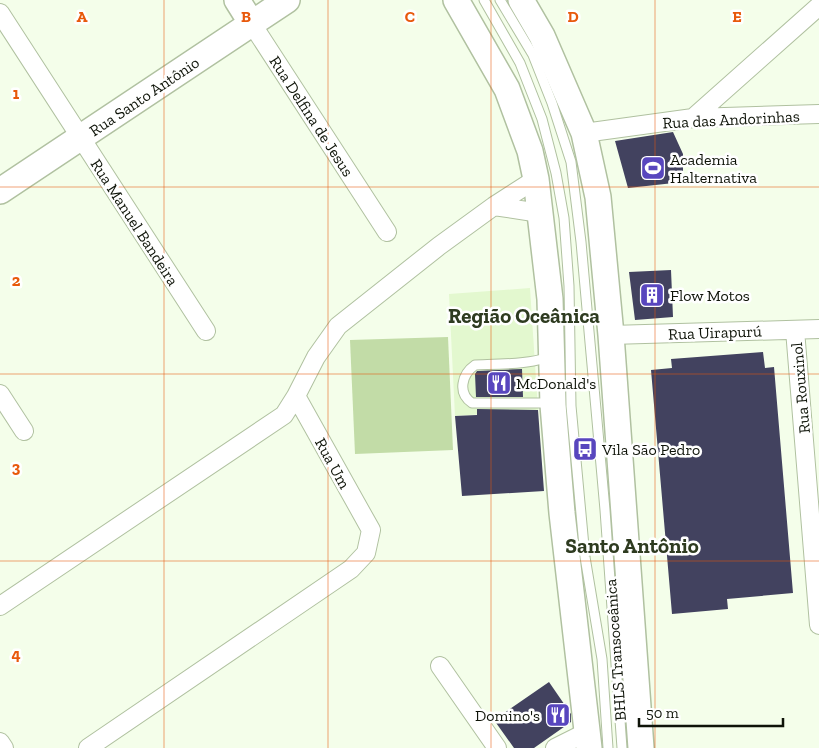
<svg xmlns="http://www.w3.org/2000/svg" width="819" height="748" viewBox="0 0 819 748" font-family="'Zilla Slab',serif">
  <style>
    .built { fill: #e3f8cf }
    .green { fill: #c2dca7 }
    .building { fill: #42425f }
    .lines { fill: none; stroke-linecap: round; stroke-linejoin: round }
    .lane-casing { stroke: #b0c1a0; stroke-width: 11 }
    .street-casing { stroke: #b0c1a0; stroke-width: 20 }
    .secondary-casing { stroke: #b0c1a0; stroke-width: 28 }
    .lane { stroke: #fff; stroke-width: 9 }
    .street { stroke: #fff; stroke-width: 18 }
    .secondary { stroke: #fff; stroke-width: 25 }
    .grid { fill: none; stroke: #e8590c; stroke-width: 1; stroke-opacity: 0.55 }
    .labels { text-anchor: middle; stroke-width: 5; stroke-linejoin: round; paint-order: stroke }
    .street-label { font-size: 16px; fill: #0e1308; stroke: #fff }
    .poi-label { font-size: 16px; fill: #0e1308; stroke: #fff; text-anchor: start }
    .district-label { font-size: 21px; font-weight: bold; fill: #2e3b20; stroke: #fff }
    .grid-label { font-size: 16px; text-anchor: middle; font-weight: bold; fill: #e8590c; stroke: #fff; stroke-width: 5; stroke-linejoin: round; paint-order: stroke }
  </style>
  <rect width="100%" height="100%" fill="#f4feea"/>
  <!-- built -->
  <path class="built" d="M530,288L538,410L455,416L449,294Z"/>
  <!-- green -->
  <path class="green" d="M448,337L453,450L355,454L350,340Z"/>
  <!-- building -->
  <path class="building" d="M673,132L683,154V182L628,188L615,141Z
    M671,270L673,317L635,320L629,272Z
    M763,352L765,368L774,367L793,593L727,599L728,609L672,614L651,370L672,368L671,359Z
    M522,369L523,397H476L475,374L477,371Z
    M477,409L538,410L544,491L462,496L455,416L477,415Z
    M549,682L571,714V722L534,748H514L494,720Z"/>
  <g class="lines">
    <defs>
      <path id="lane" d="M484,0L520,63L542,119L556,173L564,218L569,286L571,406L585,557L602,659L608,748
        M500,0L533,55L552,103L571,162L581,242L605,510L622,748
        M549,406L546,403H472C457,393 462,374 475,365C491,364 539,365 550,355"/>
      <path id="street" d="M0,13L206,331
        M252,24L387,232
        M693,118L819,6
        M584,133L693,118L819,114
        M494,206L540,213
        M795,330L819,625
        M611,335L819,329
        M0,394L24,431
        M296,396L316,357L338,326L439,246L494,206L536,179
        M0,606L284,415L296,396L371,530L366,553L351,569L88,748
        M440,666L497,748
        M0,742L4,748
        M555,748L587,732"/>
      <path id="secondary" d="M237,0L252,24
        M456,0L507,89L530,151L536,179L550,299L553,405L562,513L589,748
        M521,0L542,36L584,133L598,197L611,335L641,748
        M0,191L287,0"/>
    </defs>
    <!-- lane casing -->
    <use href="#lane" class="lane-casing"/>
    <!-- street casing -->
    <use href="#street" class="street-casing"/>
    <!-- secondary casing -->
    <use href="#secondary" class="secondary-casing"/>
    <!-- lane -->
    <use href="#lane" class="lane"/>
    <!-- street -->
    <use href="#street" class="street"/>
    <!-- secondary -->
    <use href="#secondary" class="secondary"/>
  </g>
  <!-- grid -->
  <path class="grid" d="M164,0V748M328,0V748M491,0V748M655,0V748M0,187H819M0,374H819M0,561H819"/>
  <!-- icons -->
  <defs>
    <symbol id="stadium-square" viewBox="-11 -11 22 22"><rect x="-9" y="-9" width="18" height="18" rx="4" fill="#5846be" stroke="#fff"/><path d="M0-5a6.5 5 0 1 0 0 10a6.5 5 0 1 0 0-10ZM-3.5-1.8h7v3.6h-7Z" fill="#fff"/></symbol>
    <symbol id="building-square" viewBox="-11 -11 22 22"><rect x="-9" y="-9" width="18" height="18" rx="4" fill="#5846be" stroke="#fff"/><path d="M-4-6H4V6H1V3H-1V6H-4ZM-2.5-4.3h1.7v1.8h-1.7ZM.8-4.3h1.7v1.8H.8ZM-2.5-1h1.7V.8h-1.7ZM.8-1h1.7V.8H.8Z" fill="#fff"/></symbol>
    <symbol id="restaurant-square" viewBox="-11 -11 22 22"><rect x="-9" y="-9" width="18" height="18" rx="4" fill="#5846be" stroke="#fff"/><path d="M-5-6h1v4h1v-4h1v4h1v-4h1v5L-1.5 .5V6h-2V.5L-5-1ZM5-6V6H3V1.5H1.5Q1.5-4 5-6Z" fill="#fff"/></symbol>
    <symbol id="bus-square" viewBox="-11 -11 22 22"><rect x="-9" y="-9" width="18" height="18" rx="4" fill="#5846be" stroke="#fff"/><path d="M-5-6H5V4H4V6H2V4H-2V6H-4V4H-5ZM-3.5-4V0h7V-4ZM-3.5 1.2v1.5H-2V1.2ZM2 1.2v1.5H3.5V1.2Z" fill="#fff"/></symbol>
  </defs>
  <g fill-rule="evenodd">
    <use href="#stadium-square" x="639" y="154" width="28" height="28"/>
    <use href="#building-square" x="638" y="281" width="28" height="28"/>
    <use href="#restaurant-square" x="485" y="369" width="28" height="28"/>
    <use href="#bus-square" x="571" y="435" width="28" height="28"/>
    <use href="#restaurant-square" x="544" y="701" width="28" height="28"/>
  </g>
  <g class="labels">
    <!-- street labels -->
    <g class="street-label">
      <text transform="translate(144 96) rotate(-34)" y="6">Rua Santo Antônio</text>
      <text transform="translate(312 116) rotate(57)" y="6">Rua Delfina de Jesus</text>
      <text transform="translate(731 119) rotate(-3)" y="6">Rua das Andorinhas</text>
      <text transform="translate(135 222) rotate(57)" y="6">Rua Manuel Bandeira</text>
      <text transform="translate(715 332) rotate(-2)" y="6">Rua Uirapurú</text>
      <text transform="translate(800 388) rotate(-95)" y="6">Rua Rouxinol</text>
      <text transform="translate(333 463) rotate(61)" y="6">Rua Um</text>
      <text transform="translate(615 650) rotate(-94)" y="6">BHLS Transoceânica</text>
    </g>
    <!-- poi labels -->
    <g class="poi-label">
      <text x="670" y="165">Academia<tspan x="670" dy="18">Halternativa</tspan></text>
      <text x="670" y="301">Flow Motos</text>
      <text x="516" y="389">McDonald's</text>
      <text x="602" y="455">Vila São Pedro</text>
      <text x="540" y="721" text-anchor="end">Domino's</text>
    </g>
    <!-- district labels -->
    <g class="district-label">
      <text x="524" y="323">Região Oceânica</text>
      <text x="632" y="553">Santo Antônio</text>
    </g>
  </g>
  <g class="grid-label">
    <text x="82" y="22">A</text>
    <text x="246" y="22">B</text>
    <text x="410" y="22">C</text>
    <text x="573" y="22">D</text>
    <text x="737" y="22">E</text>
    <text x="16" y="99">1</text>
    <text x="16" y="286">2</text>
    <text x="16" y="473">3</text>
    <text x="16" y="660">4</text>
  </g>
  <!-- scale -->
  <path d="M639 718v8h144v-8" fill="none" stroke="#0e1308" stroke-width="2.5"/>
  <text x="646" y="718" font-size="15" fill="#0e1308" stroke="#ffffff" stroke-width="4" paint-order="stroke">50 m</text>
</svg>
